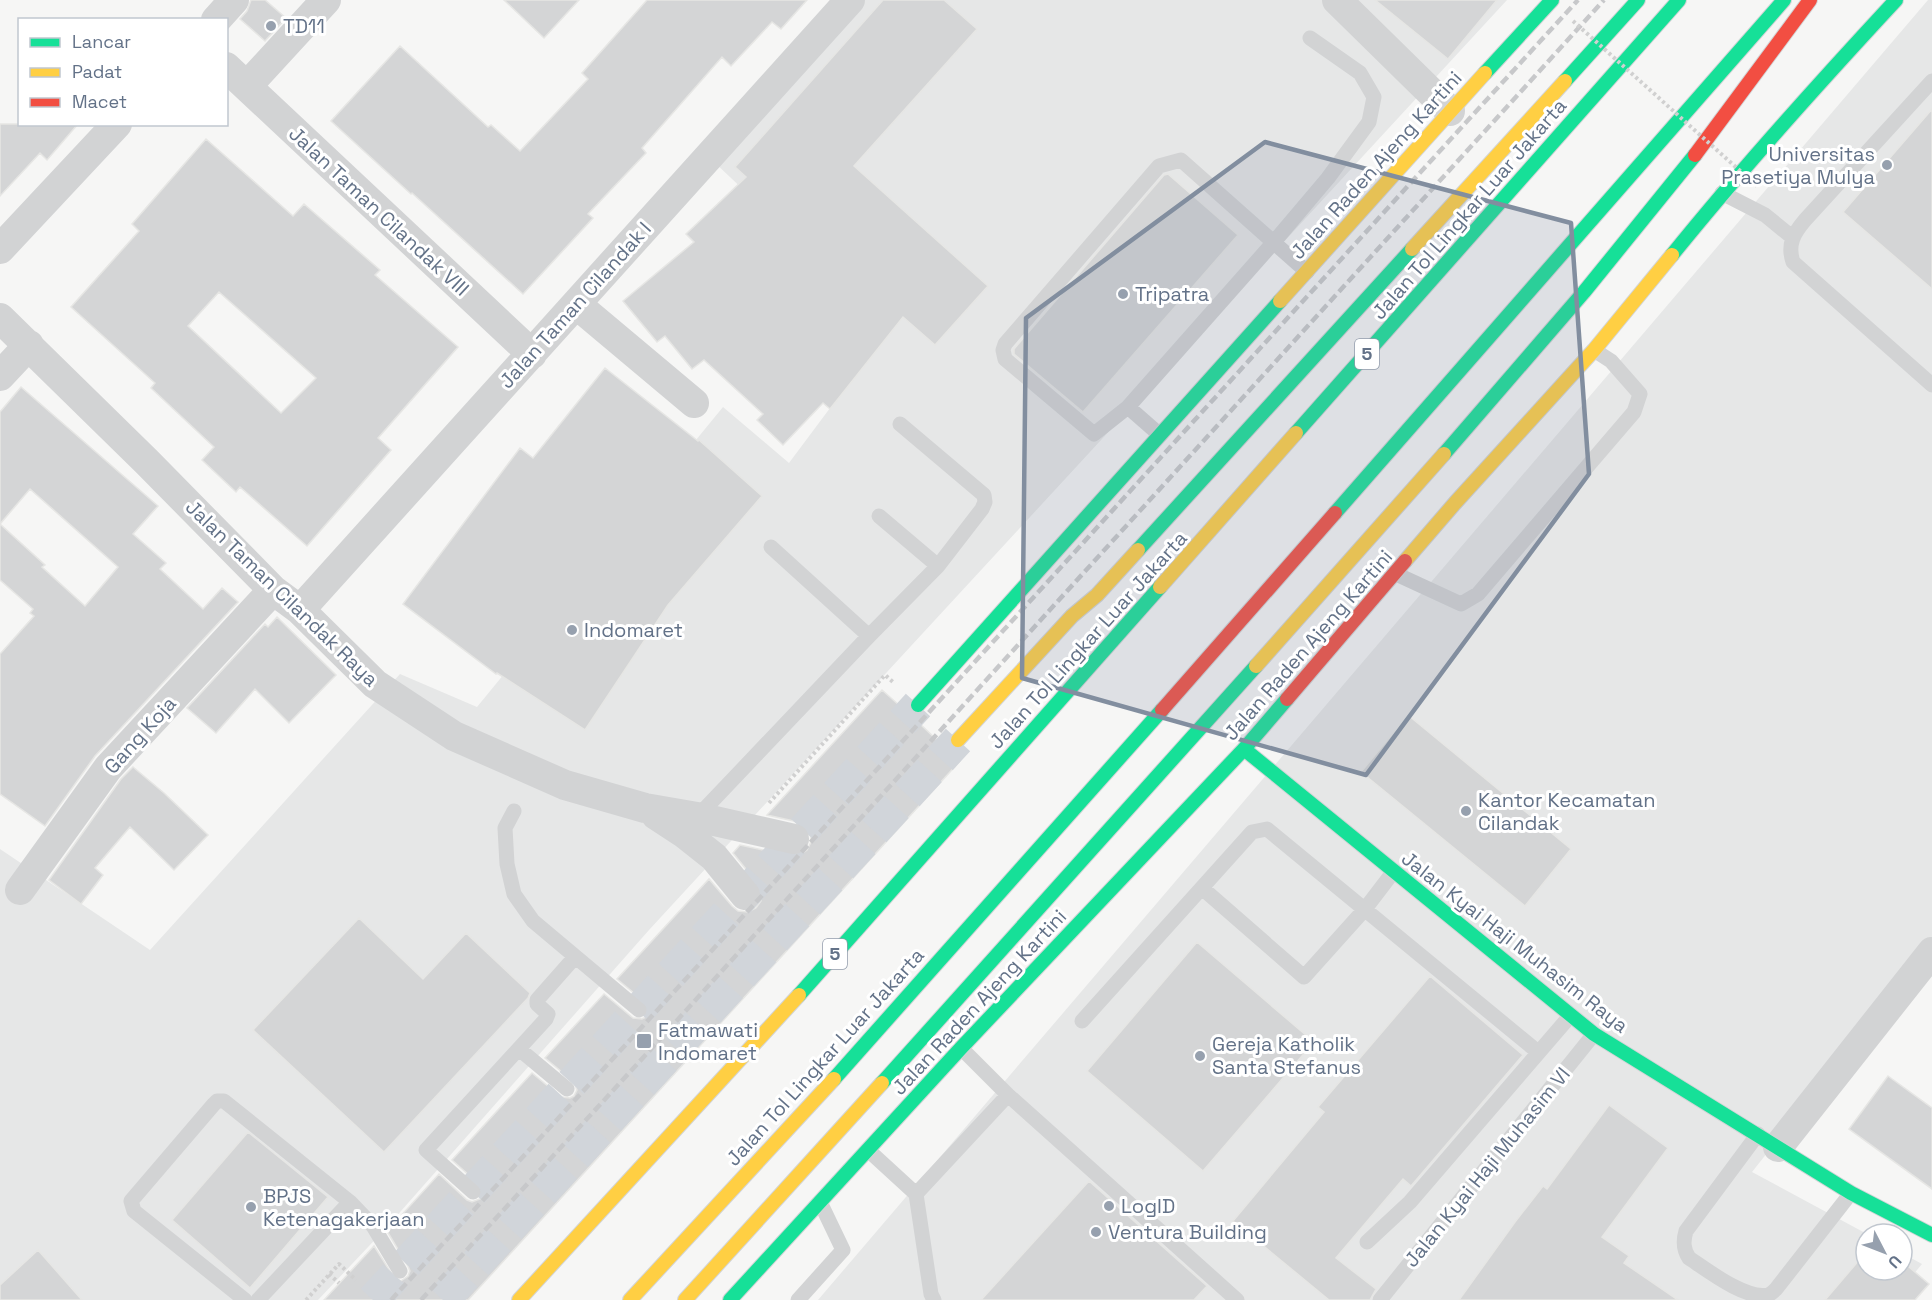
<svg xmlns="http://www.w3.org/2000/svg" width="1932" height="1300" viewBox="0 0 1932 1300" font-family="'Space Grotesk',sans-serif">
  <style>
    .built { fill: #e6e7e7 }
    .building { fill: #d4d5d6; stroke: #e6e6e4; stroke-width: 1.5; fill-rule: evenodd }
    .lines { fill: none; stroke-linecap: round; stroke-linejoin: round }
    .highway-tunnel { stroke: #d1d5da; stroke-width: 33; stroke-dasharray: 33 16; stroke-linecap: butt }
    .fast-casing { stroke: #d2d4d6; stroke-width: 16 }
    .slow-casing { stroke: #d2d4d6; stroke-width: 16 }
    .jam-casing { stroke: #d2d4d6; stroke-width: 16 }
    .path { stroke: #d0d0d0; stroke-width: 4; stroke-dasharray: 3 3; stroke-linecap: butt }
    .lane { stroke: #d2d3d4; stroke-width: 15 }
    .street { stroke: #d2d3d4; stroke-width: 30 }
    .fast { stroke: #16e098; stroke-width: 14 }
    .slow { stroke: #ffcf43; stroke-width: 14 }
    .jam { stroke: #f24e42; stroke-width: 14 }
    .rail { stroke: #c7c8ca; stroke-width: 4.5; stroke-dasharray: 9 4.5; stroke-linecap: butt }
    .path-bridge { stroke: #d0d0d0; stroke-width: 4; stroke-dasharray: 3 3; stroke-linecap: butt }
    .marked { fill: #828e9f; fill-opacity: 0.2; stroke: #828e9f; stroke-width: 4.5; stroke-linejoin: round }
    .poi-dot { fill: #96a0ae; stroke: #fff; stroke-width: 2 }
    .labels { text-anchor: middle; stroke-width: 6; stroke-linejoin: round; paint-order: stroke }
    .shield { fill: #fff; stroke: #929cac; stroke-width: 1.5 }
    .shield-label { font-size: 18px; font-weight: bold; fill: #637288 }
    .poi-label { font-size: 20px; fill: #637288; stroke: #fff; text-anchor: start }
    .street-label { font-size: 20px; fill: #637288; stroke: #fff }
  </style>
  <rect width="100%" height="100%" fill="#f6f6f5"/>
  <!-- built -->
  <path class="built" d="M865,0H1507L649,930L386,1228L318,1300H0V849L150,950L400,674L477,707L723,407L789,463L889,329L869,308L714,162Z
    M1928,0H1932V945L1752,1172L1867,1234L1866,1270H1902V1253L1922,1264L1892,1300H818Z"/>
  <!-- building -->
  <path class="building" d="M251,0H265L286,18L265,41L240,19L247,11Z
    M504,0H579L544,38Z
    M647,0H807L781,29L772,22L731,66L722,57L642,148L646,153L588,214L593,218L523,294L412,193L411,194L331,121L400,46L488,127L491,125L520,151L588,79L582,73Z
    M883,0H944L977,29L854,166L988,286L935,345L903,317L830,409L823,403L783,445L757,420L763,414L704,360L692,369L665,336L657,342L623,301L694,242L686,234L746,177L735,167Z
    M1375,0H1497L1448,59Z
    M1932,109V289L1843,212Z
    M0,124H78L47,160L40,153L0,196Z
    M206,139L293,216L304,204L380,270L375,275L458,347L378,438L391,450L307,546L240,487L236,492L202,460L214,447L151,388L155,383L71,307L139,231L132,224ZM219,292L316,378L281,413L188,326Z
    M1168,174L1238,235L1083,412L1014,354V349L1164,175Z
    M605,368L698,441L699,440L762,496L668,605L585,730L497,673L496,674L403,604L520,448L533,458Z
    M21,387L158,506L133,534L166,563L160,569L203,609L222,588L238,602L95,756L45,826L0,794V654L34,616L30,613L33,609L0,580V524L45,565L42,567L85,606L118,567L30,489L0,524V412Z
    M277,617L336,675L289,723L255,689L216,733L187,708L265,624L268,627Z
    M882,690L900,706V711L905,719L914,723H919L940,743L945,753L960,761L468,1300H324L374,1246L395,1279L401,1281L408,1276L410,1271L408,1266L387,1231L439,1174L467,1200L472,1202L480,1199L483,1193L480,1185L452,1160L532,1073L561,1097L570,1098L574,1096L577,1090L574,1082L545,1058L604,994L633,1018L642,1019L646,1017L649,1011L646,1003L617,979L709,879L732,906L738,911L748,912L756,908L761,901L762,892L758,884L733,853L740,845L790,856L800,855L807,850L811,842V834L805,826L798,822L767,815Z
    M1408,715L1571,849L1525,906L1361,772Z
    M133,767L164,793L208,835L174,870L130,827L95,868L103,875L81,904L49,880L121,779Z
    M359,918L423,979L466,933L530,993L528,998L384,1152L253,1030Z
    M1197,942L1314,1042L1203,1171L1087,1071Z
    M1430,976L1523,1055L1411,1186L1403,1179L1336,1258L1376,1289L1370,1300H1329L1233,1221L1324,1112L1318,1107Z
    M1888,1076L1932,1108V1189L1849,1129Z
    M1609,1105L1668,1148L1602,1237L1629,1256L1624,1263L1678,1300H1459L1515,1222L1543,1186L1547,1189Z
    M248,1132L328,1197L250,1288L172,1220Z
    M1089,1181L1207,1286L1194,1300H981Z
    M38,1250L82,1300H0V1285Z
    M1866,1252V1270H1902V1261L1929,1284L1915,1300H1825Z"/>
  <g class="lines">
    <!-- highway-tunnel -->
    <path class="highway-tunnel" d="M373,1300L918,705
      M443,1300L958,740"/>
    <defs>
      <path id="fast" d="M1485,73L1552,0
        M1565,81L1638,0
        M1672,255C1743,167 1819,83 1896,0
        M1296,433L1679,0
        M1444,454L1584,292L1695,155
        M1335,513L1784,0
        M1138,550L1412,249
        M918,705L1280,301
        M1244,749L1594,1034L1851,1193L1932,1235
        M799,995L1160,587
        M834,1079L1162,710
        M882,1083L1256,666
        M730,1300L961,1048L1244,749L1287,699"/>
      <path id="slow" d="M1412,249L1565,81
        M1280,301L1485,73
        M1405,561L1455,503L1594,350L1672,255
        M1160,587L1296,433
        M1256,666L1444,454
        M958,740L1072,616L1097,595L1138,550
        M519,1300L799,995
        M630,1300L834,1079
        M685,1300L882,1083"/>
      <path id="jam" d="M1695,155L1810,0
        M1287,699L1405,561
        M1162,710L1335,513"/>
    </defs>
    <!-- fast casing -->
    <use href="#fast" class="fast-casing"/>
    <!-- slow casing -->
    <use href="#slow" class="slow-casing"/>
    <!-- jam casing -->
    <use href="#jam" class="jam-casing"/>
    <!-- path -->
    <path class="path" d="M769,803L885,675L894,683
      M329,1274L339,1283
      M306,1300L339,1264L356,1280"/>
    <!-- lane -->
    <path class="lane" d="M1932,81L1805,220C1794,233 1787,244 1793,262L1932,385
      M1722,193L1765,215L1792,237
      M1128,407L1094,434L1005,359L1003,350L1005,344L1159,166L1181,160L1307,272
      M1160,435L1128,407L1273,243L1328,178L1369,122L1374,97L1360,73L1310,38
      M879,516L938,566
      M771,547L869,636
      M1396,574L1461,604L1478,594L1634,412L1640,394L1611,361L1594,350
      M514,811L505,828L507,864L514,894L533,921L639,1010
      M697,817L869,636L938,566L982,509L985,502L984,495L900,424
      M1202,888L1304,977L1365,909L1394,871
      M1082,1021L1252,832L1267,829L1538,1052
      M961,1048L1008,1095L1237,1300
      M519,1049L567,1089
      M1758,1134L1686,1231C1683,1241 1683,1249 1689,1258C1707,1270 1746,1300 1768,1295C1771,1294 1774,1291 1776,1289L1851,1193
      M868,1150L916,1194L931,1294L934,1300
      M473,1192L426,1150L546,1019L548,1014L537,1004V1000L575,957
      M916,1194L1008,1095
      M350,1202L373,1226L400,1271
      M1367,1242L1410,1202L1570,1016
      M245,1300L134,1211L131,1201L214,1104L217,1101H224L350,1202L258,1300
      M798,1300L843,1250L820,1202
      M1380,1300L1594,1034"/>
    <!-- street -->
    <path class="street" d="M1337,0L1450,111
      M216,20L234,0
      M226,67L532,354
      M247,86L326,0
      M0,249L117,124
      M576,304L694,403
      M0,318L147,462L273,590L300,610L375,684L454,736L565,785L645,808L697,817L794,839
      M0,376L29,345
      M300,610L850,0
      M656,815L685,834L714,857L745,895
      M20,890L108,768L273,590
      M1778,1147L1932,952"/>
    <!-- fast -->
    <use href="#fast" class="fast"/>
    <!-- slow -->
    <use href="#slow" class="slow"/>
    <!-- jam -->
    <use href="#jam" class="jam"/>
    <!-- rail -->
    <path class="rail" d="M391,1300C789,869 1182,432 1578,0
      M421,1300L651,1049L1604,0"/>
    <!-- path-bridge -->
    <path class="path-bridge" d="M1573,21L1757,186"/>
  </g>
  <!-- marked area -->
  <path class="marked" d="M1265,142L1571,223L1589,474L1366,775L1022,678L1026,318Z"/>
  <!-- markers -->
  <g class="poi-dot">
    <circle cx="271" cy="26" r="6"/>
    <circle cx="1887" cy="165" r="6"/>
    <circle cx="1123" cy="294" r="6"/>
    <circle cx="572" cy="630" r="6"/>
    <circle cx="1466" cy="811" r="6"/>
    <rect x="636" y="1033" width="16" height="16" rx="3"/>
    <circle cx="1200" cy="1056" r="6"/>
    <circle cx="1109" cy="1206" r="6"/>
    <circle cx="251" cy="1207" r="6"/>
    <circle cx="1096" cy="1232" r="6"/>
  </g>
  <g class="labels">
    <!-- shield labels -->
    <g class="shield">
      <rect x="1355" y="339" width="24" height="30" rx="4.5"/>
      <rect x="823" y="939" width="24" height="30" rx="4.5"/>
    </g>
    <g class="shield-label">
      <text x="1367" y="360">5</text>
      <text x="835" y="960">5</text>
    </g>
    <!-- poi labels -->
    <g class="poi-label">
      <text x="283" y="33">TD11</text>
      <text x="1875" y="161" text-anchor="end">Universitas<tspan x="1875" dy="23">Prasetiya Mulya</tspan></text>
      <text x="1135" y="301">Tripatra</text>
      <text x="584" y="637">Indomaret</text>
      <text x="1478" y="807">Kantor Kecamatan<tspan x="1478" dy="23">Cilandak</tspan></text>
      <text x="658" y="1037">Fatmawati<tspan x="658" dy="23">Indomaret</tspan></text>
      <text x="1212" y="1051">Gereja Katholik<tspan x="1212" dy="23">Santa Stefanus</tspan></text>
      <text x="263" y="1203">BPJS<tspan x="263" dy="23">Ketenagakerjaan</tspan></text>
      <text x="1121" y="1213">LogID</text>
      <text x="1108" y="1239">Ventura Building</text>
    </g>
    <!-- street labels -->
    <g class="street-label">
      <text transform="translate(1376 165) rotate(-48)" y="7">Jalan Raden Ajeng Kartini</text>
      <text transform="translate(1469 209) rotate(-49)" y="7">Jalan Tol Lingkar Luar Jakarta</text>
      <text transform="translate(379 211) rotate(43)" y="7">Jalan Taman Cilandak VIII</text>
      <text transform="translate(575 305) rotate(-48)" y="7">Jalan Taman Cilandak I</text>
      <text transform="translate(282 593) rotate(44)" y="7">Jalan Taman Cilandak Raya</text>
      <text transform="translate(1088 640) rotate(-48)" y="7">Jalan Tol Lingkar Luar Jakarta</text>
      <text transform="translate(1308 645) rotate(-49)" y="7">Jalan Raden Ajeng Kartini</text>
      <text transform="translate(140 735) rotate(-48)" y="7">Gang Koja</text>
      <text transform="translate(1515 942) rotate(38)" y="7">Jalan Kyai Haji Muhasim Raya</text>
      <text transform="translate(979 1002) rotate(-47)" y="7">Jalan Raden Ajeng Kartini</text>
      <text transform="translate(825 1057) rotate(-48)" y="7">Jalan Tol Lingkar Luar Jakarta</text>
      <text transform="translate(1487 1167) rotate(-51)" y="7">Jalan Kyai Haji Muhasim VI</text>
    </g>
  </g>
  <!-- legend -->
  <rect x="18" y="18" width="210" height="108" fill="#ffffff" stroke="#c1c7cf" stroke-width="1.5"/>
  <rect x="30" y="38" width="30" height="9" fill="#16e098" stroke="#c1c7cf" stroke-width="1.5"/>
  <text x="72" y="48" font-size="18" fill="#637288">Lancar</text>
  <rect x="30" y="68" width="30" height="9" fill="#ffcf43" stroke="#c1c7cf" stroke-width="1.5"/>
  <text x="72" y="78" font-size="18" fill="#637288">Padat</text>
  <rect x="30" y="98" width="30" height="9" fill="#f24e42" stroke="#c1c7cf" stroke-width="1.5"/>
  <text x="72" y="108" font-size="18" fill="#637288">Macet</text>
  <!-- north arrow -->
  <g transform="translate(1884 1252) rotate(132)"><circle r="28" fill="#ffffff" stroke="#c1c7cf" stroke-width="1.5"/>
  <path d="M0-4.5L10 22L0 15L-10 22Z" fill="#96a0ae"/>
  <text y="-9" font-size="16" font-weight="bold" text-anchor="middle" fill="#637288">U</text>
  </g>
</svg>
